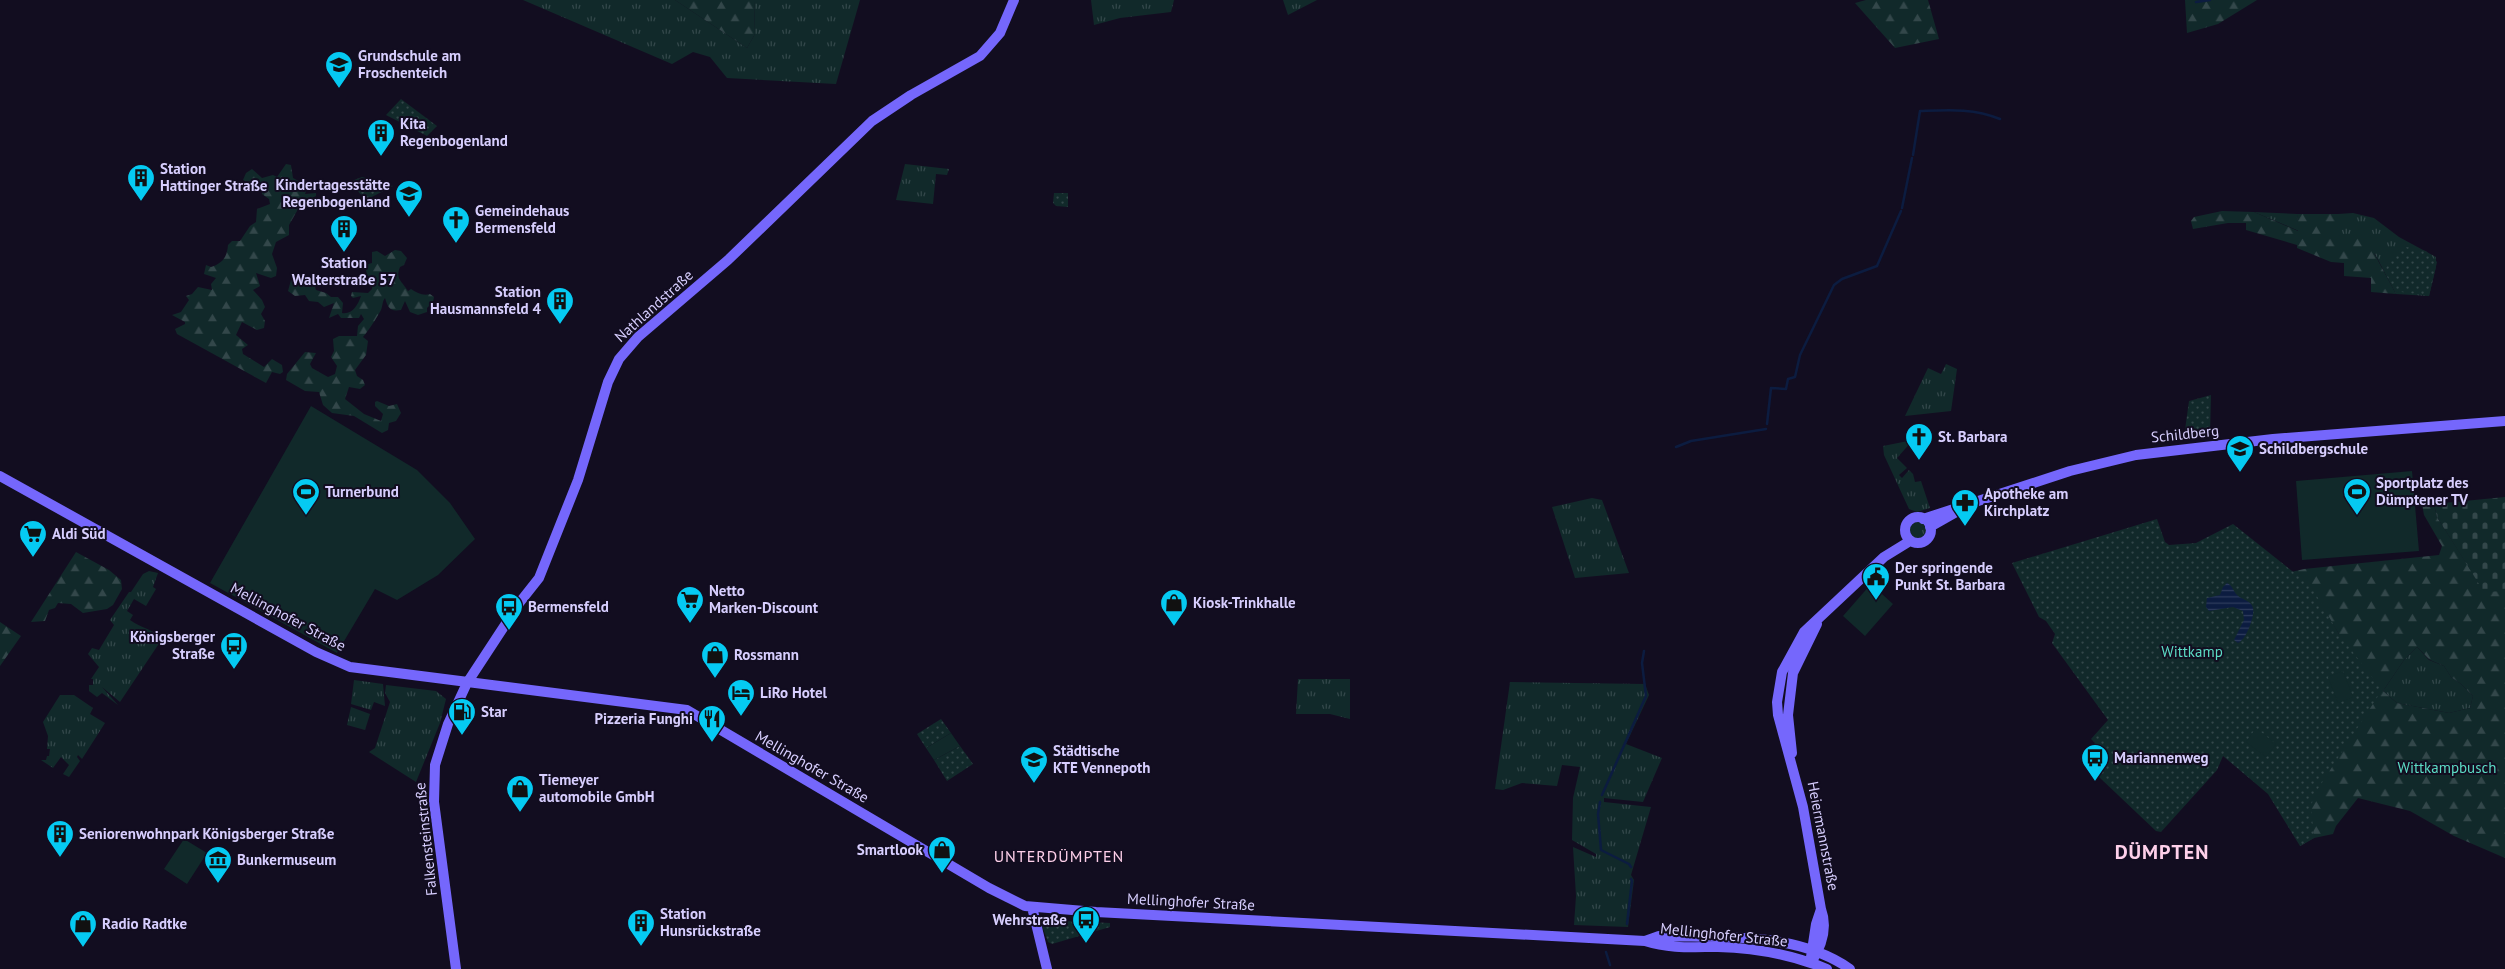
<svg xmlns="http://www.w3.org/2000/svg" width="2505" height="969" viewBox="0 0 2505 969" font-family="'PT Sans',sans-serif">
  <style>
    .grass { fill: url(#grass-tufts) }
    .forest { fill: url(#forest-firs); fill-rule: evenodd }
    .cemetery { fill: url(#cemetery-stones) }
    .park { fill: url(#park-dots) }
    .pitch { fill: #11292a }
    .water { fill: url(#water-rules) }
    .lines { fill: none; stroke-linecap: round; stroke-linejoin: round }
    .stream { stroke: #0c1c40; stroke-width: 2.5 }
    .secondary { stroke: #7567fc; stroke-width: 10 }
    .labels { text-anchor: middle; stroke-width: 4; stroke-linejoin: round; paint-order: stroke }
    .poi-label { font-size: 15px; font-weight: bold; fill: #d7cefe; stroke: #120d20; text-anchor: start }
    .street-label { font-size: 15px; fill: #d7cefe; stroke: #120d20 }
    .park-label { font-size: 15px; fill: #5cdcc5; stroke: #120d20 }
    .neighbourhood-label { font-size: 16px; letter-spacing: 1px; fill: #fed0ea; stroke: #120d20 }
    .district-label { font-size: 20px; font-weight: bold; letter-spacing: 1px; fill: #fed0ea; stroke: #120d20 }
  </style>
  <defs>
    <pattern id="grass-tufts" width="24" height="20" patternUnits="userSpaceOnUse" patternTransform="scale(1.25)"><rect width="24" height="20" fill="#11292a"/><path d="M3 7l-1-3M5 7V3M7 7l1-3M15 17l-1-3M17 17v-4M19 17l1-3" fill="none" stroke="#33474a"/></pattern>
    <pattern id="forest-firs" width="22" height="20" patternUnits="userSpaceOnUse" patternTransform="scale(1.25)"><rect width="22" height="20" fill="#11292a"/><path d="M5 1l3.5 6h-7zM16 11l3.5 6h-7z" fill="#33474a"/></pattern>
    <pattern id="cemetery-stones" width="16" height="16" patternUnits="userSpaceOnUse" patternTransform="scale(1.25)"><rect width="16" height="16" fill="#11292a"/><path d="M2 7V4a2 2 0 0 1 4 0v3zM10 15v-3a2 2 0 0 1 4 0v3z" fill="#33474a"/></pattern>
    <pattern id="park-dots" width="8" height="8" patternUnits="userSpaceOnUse" patternTransform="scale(1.25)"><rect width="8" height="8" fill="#11292a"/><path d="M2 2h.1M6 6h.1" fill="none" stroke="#33474a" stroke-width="1.8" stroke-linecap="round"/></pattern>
    <pattern id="water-rules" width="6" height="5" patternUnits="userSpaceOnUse" patternTransform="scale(1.25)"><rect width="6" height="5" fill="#0c1c40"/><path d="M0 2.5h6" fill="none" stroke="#2f3c5d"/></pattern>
  </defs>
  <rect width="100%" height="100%" fill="#120d20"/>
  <!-- grass -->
  <path class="grass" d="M523,0H675L747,48L755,34L754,0H860L836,84L727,78L710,57L693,52L672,64Z
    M1091,0H1174L1171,12L1120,18L1094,25Z
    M1283,0H1317L1288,15Z
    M905,164L949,169L947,175L936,174L933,204L896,200Z
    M2254,212L2297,214L2299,231Z
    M2353,213L2374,218L2399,237L2436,257V267L2429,296L2396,294L2375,254L2338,235V214Z
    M1946,364L1957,369L1951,411L1905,416L1928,368L1941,374Z
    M1913,440L1897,458L1907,468L1899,475L1902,478L1909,470L1913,474L1915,482L1921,481L1930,508L1917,512L1909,509L1884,455L1883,446Z
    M1592,498L1602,500L1629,573L1575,578L1552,507Z
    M1910 530a8 8 0 1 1 16 0a8 8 0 1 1-16 0Z
    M149,571L158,573L153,587L156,589L146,606L134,599L127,611L133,615L130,620C141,628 153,629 162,639L120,702L102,687L118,705L102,693L97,697L89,691V685H93V679H91L99,667L88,654L92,648L99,650L114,625L110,620L129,592H131L143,574Z
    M2417,647L2429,660L2444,666L2451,677L2461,684L2473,696L2470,708L2449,713L2397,703L2383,691L2404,660Z
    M1298,679H1350V719L1330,714H1296Z
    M354,680L383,684L385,706L374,702L371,710L351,704Z
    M1510,682L1645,684L1649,695L1626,744L1662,758L1643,802L1604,798V802L1651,807L1631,875L1634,880L1628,927L1574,925L1576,896L1573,847L1596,857V854L1572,840L1573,798L1580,767L1562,765L1557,786L1522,783L1503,790L1495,789Z
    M386,685L436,691L446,699L440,723L416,782L369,752L375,748L390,702L385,693Z
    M60,695H74L93,708L90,714L105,723L82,759L78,755L77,757L80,761L69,777L63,774L69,765L61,757L53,768L41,760H46L47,756H49L50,749H47L48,736L43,722Z
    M351,707L370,714L365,730L347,725Z"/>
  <!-- forest -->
  <path class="forest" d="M675,0H754L755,34L747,48Z
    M1866,0H1928L1939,39L1895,48L1855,3Z
    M2185,0H2257L2218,24L2187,33Z
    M286,164L291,165L293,178L308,186L305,194L316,193V196L301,204L289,225V235L276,242L272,254L277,268L276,276L271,278L256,273L260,286L253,290L262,300L265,307L261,314L265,321L264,328L257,330L242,322L236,335L248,345L242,349L243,354L264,367L272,359L282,365L283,372L280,374L272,372L266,383L177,334L175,329L185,324V322L172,315L181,312L189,300L186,296L192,294L198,287L212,290L211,284L216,278L204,274L206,265L211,267C223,263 227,257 228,245L232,241H240L250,226L256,222L257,209L270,204L269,199L262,194V188L256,185L253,186L243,180L246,173L252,169L262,178L273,175L277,177Z
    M2222,211L2254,212L2298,231L2297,214H2338V235L2359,237L2368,242L2396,294L2371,292V278L2344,276V263L2331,262L2297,248V245L2246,230V223H2228L2193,229L2191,221L2194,217Z
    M395,250L401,251L407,258L404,265L400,267C395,279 402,281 408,291L411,289C417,293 423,296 430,294L434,297L433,302L427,308V312L418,315L410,312L405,301L401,310C389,312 388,307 385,298C382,302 383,305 381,310C376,319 369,330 363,337L368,341L366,355L355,370L357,376L363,380L365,385L360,389L349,387L345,399L364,414L381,421L383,414L375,406V402L377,401L389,406L397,404L401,413L396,421L389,423L388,430L382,433L354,416L332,413L323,405L319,392L305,391L286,380L287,374L305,352L316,353L310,364L312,368L328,377L335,374L337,366L331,357L334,351L333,339L339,336H357L358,326L364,319L361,314L359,318H341L338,314L329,318L334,303L324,307L318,302L309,301L305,295L295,296L288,291L291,280L308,287L306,277L320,276V281L315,287L316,290L326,293L331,297H338L343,303L342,313C352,315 358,305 361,296L353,298L351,296L352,292L368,293L372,289L373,281L367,275L365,265L372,263V252L377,251L385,256Z
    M2422,504H2434L2437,517L2484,591H2505V858L2454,836L2410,811L2358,798L2336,826L2333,834L2314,838L2300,846L2339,634L2314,594L2278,575L2304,569L2439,555L2442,546L2424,515ZM2417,647L2430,660L2444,666L2451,677L2461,684L2473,696L2470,708L2449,713L2397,703L2383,691L2404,660Z
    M76,552L109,570L121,580L122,589L113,605L107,609L83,613L71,604L58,603L55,608L49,610L45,621L31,622Z
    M0,622L21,636L0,666Z"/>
  <!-- cemetery -->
  <path class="cemetery" d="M2505,497V591L2484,592L2437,517L2434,504Z"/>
  <!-- park -->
  <path class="park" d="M401,99L437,126L427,136L386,115Z
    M362,177L393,186L366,200L349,182Z
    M1054,193H1068V207L1056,206L1053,203Z
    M2401,246L2426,251L2437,262L2429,296L2395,291L2384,271Z
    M2211,395L2210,436L2184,437L2189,401Z
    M2157,519L2165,542L2169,545L2196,543L2233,524L2311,586L2339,634L2382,690L2314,795L2311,807L2314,838L2300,846L2268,794L2223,756L2217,770L2161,832L2156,831L2080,759L2095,743L2091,739L2108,720L2052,643L2055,634L2046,621L2039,617L2012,563Z
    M941,719L951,733L926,748L917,734Z
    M960,746L973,764L947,781L934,760Z
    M1046,920L1110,923V927L1052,944L1048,942L1042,926Z"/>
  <!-- pitch -->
  <path class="pitch" d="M311,406L417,470L450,503L475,539L438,575L397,600L375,589L337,653L210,583Z
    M2412,471L2419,551L2302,560L2296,481Z
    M1871,584L1893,604L1865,636L1843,616Z
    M2343,671L2353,697L2338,703L2328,677Z
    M2256,728L2276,744L2266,757L2246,742Z
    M951,733L960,746L934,760L926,748Z
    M184,839L207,853L187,884L164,869Z"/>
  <!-- water -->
  <path class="water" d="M2227,583C2233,586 2233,591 2237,595C2242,600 2251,600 2253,608C2255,616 2246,640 2238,643L2234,640L2244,620L2243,611L2233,607L2209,611L2206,607L2207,598L2220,595L2223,587Z"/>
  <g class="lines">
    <!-- stream -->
    <path class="stream" d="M2196,2L2210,0
      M1913,155L1920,111C1948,110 1973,108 2000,119
      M1902,208L1912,158
      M1767,424L1771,388L1786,389L1788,379L1795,377L1800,355L1834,285L1842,279L1877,266L1901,211
      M1676,447L1691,441L1766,429
      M1602,795L1646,696L1642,663L1644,651
      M1600,802L1598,814L1601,850L1629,864L1631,867
      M1627,924L1632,881L1631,879
      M1606,952L1610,965"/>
    <!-- secondary -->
    <path class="secondary" d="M0,476L316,652L350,667L687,710L989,888L1025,906L1096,912L1645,941C1670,949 1693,947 1718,947C1755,948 1793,955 1827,969
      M1905 530a13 13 0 1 1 26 0a13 13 0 1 1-26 0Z
      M1923,519L2070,471L2136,455L2273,439L2505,421
      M1930,527L1960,510
      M1792,753L1788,715L1793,673L1817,624
      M1032,907L1047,969
      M1645,941L1659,936C1722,938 1796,931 1850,969
      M1811,957L1816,924L1821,909
      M1811,963C1822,946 1828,928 1821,909L1803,807L1778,715L1777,702L1782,672L1804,632L1884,557L1910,541
      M456,969L434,802L435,765L448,724L467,683L520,602L539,578L578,480L608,382L619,359L638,337L728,260L872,121L911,95L980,56L1000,33L1014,0"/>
  </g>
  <!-- icons -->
  <defs>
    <symbol id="school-pin" viewBox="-11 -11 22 30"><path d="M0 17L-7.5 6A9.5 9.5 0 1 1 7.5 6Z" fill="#05caf2" stroke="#120d20"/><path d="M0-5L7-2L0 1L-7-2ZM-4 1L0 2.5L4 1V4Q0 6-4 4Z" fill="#111"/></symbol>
    <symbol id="building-pin" viewBox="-11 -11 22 30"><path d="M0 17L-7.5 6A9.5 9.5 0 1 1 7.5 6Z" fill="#05caf2" stroke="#120d20"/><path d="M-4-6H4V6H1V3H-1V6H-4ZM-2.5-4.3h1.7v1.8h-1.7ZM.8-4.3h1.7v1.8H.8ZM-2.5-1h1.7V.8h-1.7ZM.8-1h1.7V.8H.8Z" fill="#111"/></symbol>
    <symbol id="church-pin" viewBox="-11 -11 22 30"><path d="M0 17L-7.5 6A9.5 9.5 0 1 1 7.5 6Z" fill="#05caf2" stroke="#120d20"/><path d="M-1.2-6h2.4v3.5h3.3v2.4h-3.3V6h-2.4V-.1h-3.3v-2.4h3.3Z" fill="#111"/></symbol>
    <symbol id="stadium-pin" viewBox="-11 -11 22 30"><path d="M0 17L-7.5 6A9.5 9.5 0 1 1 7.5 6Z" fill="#05caf2" stroke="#120d20"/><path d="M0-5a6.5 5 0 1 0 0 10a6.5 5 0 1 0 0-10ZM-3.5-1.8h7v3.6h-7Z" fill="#111"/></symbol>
    <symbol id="pharmacy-pin" viewBox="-11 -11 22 30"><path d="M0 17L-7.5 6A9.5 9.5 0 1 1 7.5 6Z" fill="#05caf2" stroke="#120d20"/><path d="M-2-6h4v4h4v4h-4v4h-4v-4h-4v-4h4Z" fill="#111"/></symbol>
    <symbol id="supermarket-pin" viewBox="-11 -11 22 30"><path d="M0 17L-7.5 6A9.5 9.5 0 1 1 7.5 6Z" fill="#05caf2" stroke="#120d20"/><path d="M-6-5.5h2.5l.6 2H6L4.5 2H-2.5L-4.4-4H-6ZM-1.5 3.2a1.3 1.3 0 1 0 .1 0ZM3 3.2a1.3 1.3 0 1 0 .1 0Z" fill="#111"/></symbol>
    <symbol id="civic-pin" viewBox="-11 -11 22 30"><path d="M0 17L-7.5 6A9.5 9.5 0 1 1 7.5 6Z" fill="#05caf2" stroke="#120d20"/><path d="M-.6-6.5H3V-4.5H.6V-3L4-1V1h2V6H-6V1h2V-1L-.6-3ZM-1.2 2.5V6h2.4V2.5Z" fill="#111"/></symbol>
    <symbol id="shop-pin" viewBox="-11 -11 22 30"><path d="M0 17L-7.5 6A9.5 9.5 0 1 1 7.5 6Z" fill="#05caf2" stroke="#120d20"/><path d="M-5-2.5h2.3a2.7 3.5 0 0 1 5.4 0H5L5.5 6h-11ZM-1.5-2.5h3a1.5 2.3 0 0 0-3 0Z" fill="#111"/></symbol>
    <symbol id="bus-pin" viewBox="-11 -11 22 30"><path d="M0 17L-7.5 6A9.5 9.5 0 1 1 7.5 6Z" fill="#05caf2" stroke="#120d20"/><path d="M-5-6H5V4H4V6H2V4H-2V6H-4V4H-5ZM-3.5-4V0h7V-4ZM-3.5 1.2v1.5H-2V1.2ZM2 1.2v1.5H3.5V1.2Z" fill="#111"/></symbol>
    <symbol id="hotel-pin" viewBox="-11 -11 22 30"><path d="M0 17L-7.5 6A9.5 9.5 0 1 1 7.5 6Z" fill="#05caf2" stroke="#120d20"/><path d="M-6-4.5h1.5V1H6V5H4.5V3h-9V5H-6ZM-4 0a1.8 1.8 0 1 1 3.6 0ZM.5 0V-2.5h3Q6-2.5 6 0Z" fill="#111"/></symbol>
    <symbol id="fuel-pin" viewBox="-11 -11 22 30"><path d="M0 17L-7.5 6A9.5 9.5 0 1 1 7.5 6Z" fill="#05caf2" stroke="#120d20"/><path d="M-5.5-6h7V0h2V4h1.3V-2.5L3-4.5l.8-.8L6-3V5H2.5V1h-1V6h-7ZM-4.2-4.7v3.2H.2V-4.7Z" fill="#111"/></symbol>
    <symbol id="restaurant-pin" viewBox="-11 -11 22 30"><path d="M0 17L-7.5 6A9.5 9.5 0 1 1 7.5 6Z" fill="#05caf2" stroke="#120d20"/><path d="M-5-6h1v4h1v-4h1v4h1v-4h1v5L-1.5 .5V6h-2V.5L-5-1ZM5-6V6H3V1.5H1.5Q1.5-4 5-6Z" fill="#111"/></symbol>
    <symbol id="museum-pin" viewBox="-11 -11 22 30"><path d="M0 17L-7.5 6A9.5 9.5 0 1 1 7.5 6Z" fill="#05caf2" stroke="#120d20"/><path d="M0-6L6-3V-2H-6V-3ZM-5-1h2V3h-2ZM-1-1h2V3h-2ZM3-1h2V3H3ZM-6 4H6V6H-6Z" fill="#111"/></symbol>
  </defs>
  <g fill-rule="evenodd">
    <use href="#school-pin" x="323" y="49" width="32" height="43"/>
    <use href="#building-pin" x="365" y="117" width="32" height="43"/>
    <use href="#building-pin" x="125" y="162" width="32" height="43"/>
    <use href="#school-pin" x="393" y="178" width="32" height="43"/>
    <use href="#church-pin" x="440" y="204" width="32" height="43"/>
    <use href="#building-pin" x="328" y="213" width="32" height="43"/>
    <use href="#building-pin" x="544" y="285" width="32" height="43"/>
    <use href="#church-pin" x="1903" y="421" width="32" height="43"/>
    <use href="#school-pin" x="2224" y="433" width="32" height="43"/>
    <use href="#stadium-pin" x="290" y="476" width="32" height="43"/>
    <use href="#stadium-pin" x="2341" y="476" width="32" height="43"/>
    <use href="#pharmacy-pin" x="1949" y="487" width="32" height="43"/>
    <use href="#supermarket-pin" x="17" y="518" width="32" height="43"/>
    <use href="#civic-pin" x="1860" y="561" width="32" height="43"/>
    <use href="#supermarket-pin" x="674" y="584" width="32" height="43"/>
    <use href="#shop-pin" x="1158" y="587" width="32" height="43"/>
    <use href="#bus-pin" x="493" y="591" width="32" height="43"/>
    <use href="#bus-pin" x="218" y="630" width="32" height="43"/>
    <use href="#shop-pin" x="699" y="639" width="32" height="43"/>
    <use href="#hotel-pin" x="725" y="677" width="32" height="43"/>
    <use href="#fuel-pin" x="446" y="696" width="32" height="43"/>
    <use href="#restaurant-pin" x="696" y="703" width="32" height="43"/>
    <use href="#bus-pin" x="2079" y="742" width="32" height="43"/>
    <use href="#school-pin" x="1018" y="744" width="32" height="43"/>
    <use href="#shop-pin" x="504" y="773" width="32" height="43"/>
    <use href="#building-pin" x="44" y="818" width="32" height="43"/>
    <use href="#shop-pin" x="926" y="834" width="32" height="43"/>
    <use href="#museum-pin" x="202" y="844" width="32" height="43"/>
    <use href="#bus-pin" x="1070" y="904" width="32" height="43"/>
    <use href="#building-pin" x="625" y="907" width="32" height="43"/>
    <use href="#shop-pin" x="67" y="908" width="32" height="43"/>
  </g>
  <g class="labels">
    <!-- poi labels -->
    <g class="poi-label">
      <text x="358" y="61">Grundschule am<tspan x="358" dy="17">Froschenteich</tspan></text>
      <text x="400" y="129">Kita<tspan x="400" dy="17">Regenbogenland</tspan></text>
      <text x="160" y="174">Station<tspan x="160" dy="17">Hattinger Straße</tspan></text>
      <text x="390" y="190" text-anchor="end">Kindertagesstätte<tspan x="390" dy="17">Regenbogenland</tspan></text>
      <text x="475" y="216">Gemeindehaus<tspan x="475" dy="17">Bermensfeld</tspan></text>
      <text x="344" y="268" text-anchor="middle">Station<tspan x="344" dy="17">Walterstraße 57</tspan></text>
      <text x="541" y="297" text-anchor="end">Station<tspan x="541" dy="17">Hausmannsfeld 4</tspan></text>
      <text x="1938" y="442">St. Barbara</text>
      <text x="2259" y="454">Schildbergschule</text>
      <text x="2376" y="488">Sportplatz des<tspan x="2376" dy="17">Dümptener TV</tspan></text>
      <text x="325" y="497">Turnerbund</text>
      <text x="1984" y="499">Apotheke am<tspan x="1984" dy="17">Kirchplatz</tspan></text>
      <text x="52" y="539">Aldi Süd</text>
      <text x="1895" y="573">Der springende<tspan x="1895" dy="17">Punkt St. Barbara</tspan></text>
      <text x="709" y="596">Netto<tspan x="709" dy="17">Marken-Discount</tspan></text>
      <text x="1193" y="608">Kiosk-Trinkhalle</text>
      <text x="528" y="612">Bermensfeld</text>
      <text x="215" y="642" text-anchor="end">Königsberger<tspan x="215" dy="17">Straße</tspan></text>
      <text x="734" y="660">Rossmann</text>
      <text x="760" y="698">LiRo Hotel</text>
      <text x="481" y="717">Star</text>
      <text x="693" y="724" text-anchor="end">Pizzeria Funghi</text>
      <text x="1053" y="756">Städtische<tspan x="1053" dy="17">KTE Vennepoth</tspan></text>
      <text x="2114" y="763">Mariannenweg</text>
      <text x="539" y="785">Tiemeyer<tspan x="539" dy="17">automobile GmbH</tspan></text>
      <text x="79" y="839">Seniorenwohnpark Königsberger Straße</text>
      <text x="923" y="855" text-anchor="end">Smartlook</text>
      <text x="237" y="865">Bunkermuseum</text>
      <text x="660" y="919">Station<tspan x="660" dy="17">Hunsrückstraße</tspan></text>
      <text x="1067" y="925" text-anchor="end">Wehrstraße</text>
      <text x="102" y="929">Radio Radtke</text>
    </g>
    <!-- street labels -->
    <g class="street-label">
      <text transform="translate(654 306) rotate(-42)" y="5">Nathlandstraße</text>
      <text transform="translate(2185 434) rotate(-6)" y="5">Schildberg</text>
      <text transform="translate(288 617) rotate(28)" y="5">Mellinghofer Straße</text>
      <text transform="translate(812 767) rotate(30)" y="5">Mellinghofer Straße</text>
      <text transform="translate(1823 836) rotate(79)" y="5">Heiermannstraße</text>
      <text transform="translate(426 839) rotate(-96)" y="5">Falkensteinstraße</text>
      <text transform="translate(1191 902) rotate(3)" y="5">Mellinghofer Straße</text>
      <text transform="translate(1724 935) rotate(6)" y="5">Mellinghofer Straße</text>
    </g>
    <!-- park labels -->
    <g class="park-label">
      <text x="2192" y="657">Wittkamp</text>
      <text x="2447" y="773">Wittkampbusch</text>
    </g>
    <!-- neighbourhood labels -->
    <g class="neighbourhood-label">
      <text x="1059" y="862">UNTERDÜMPTEN</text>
    </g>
    <!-- district labels -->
    <g class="district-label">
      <text x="2162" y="859">DÜMPTEN</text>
    </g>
  </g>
</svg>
